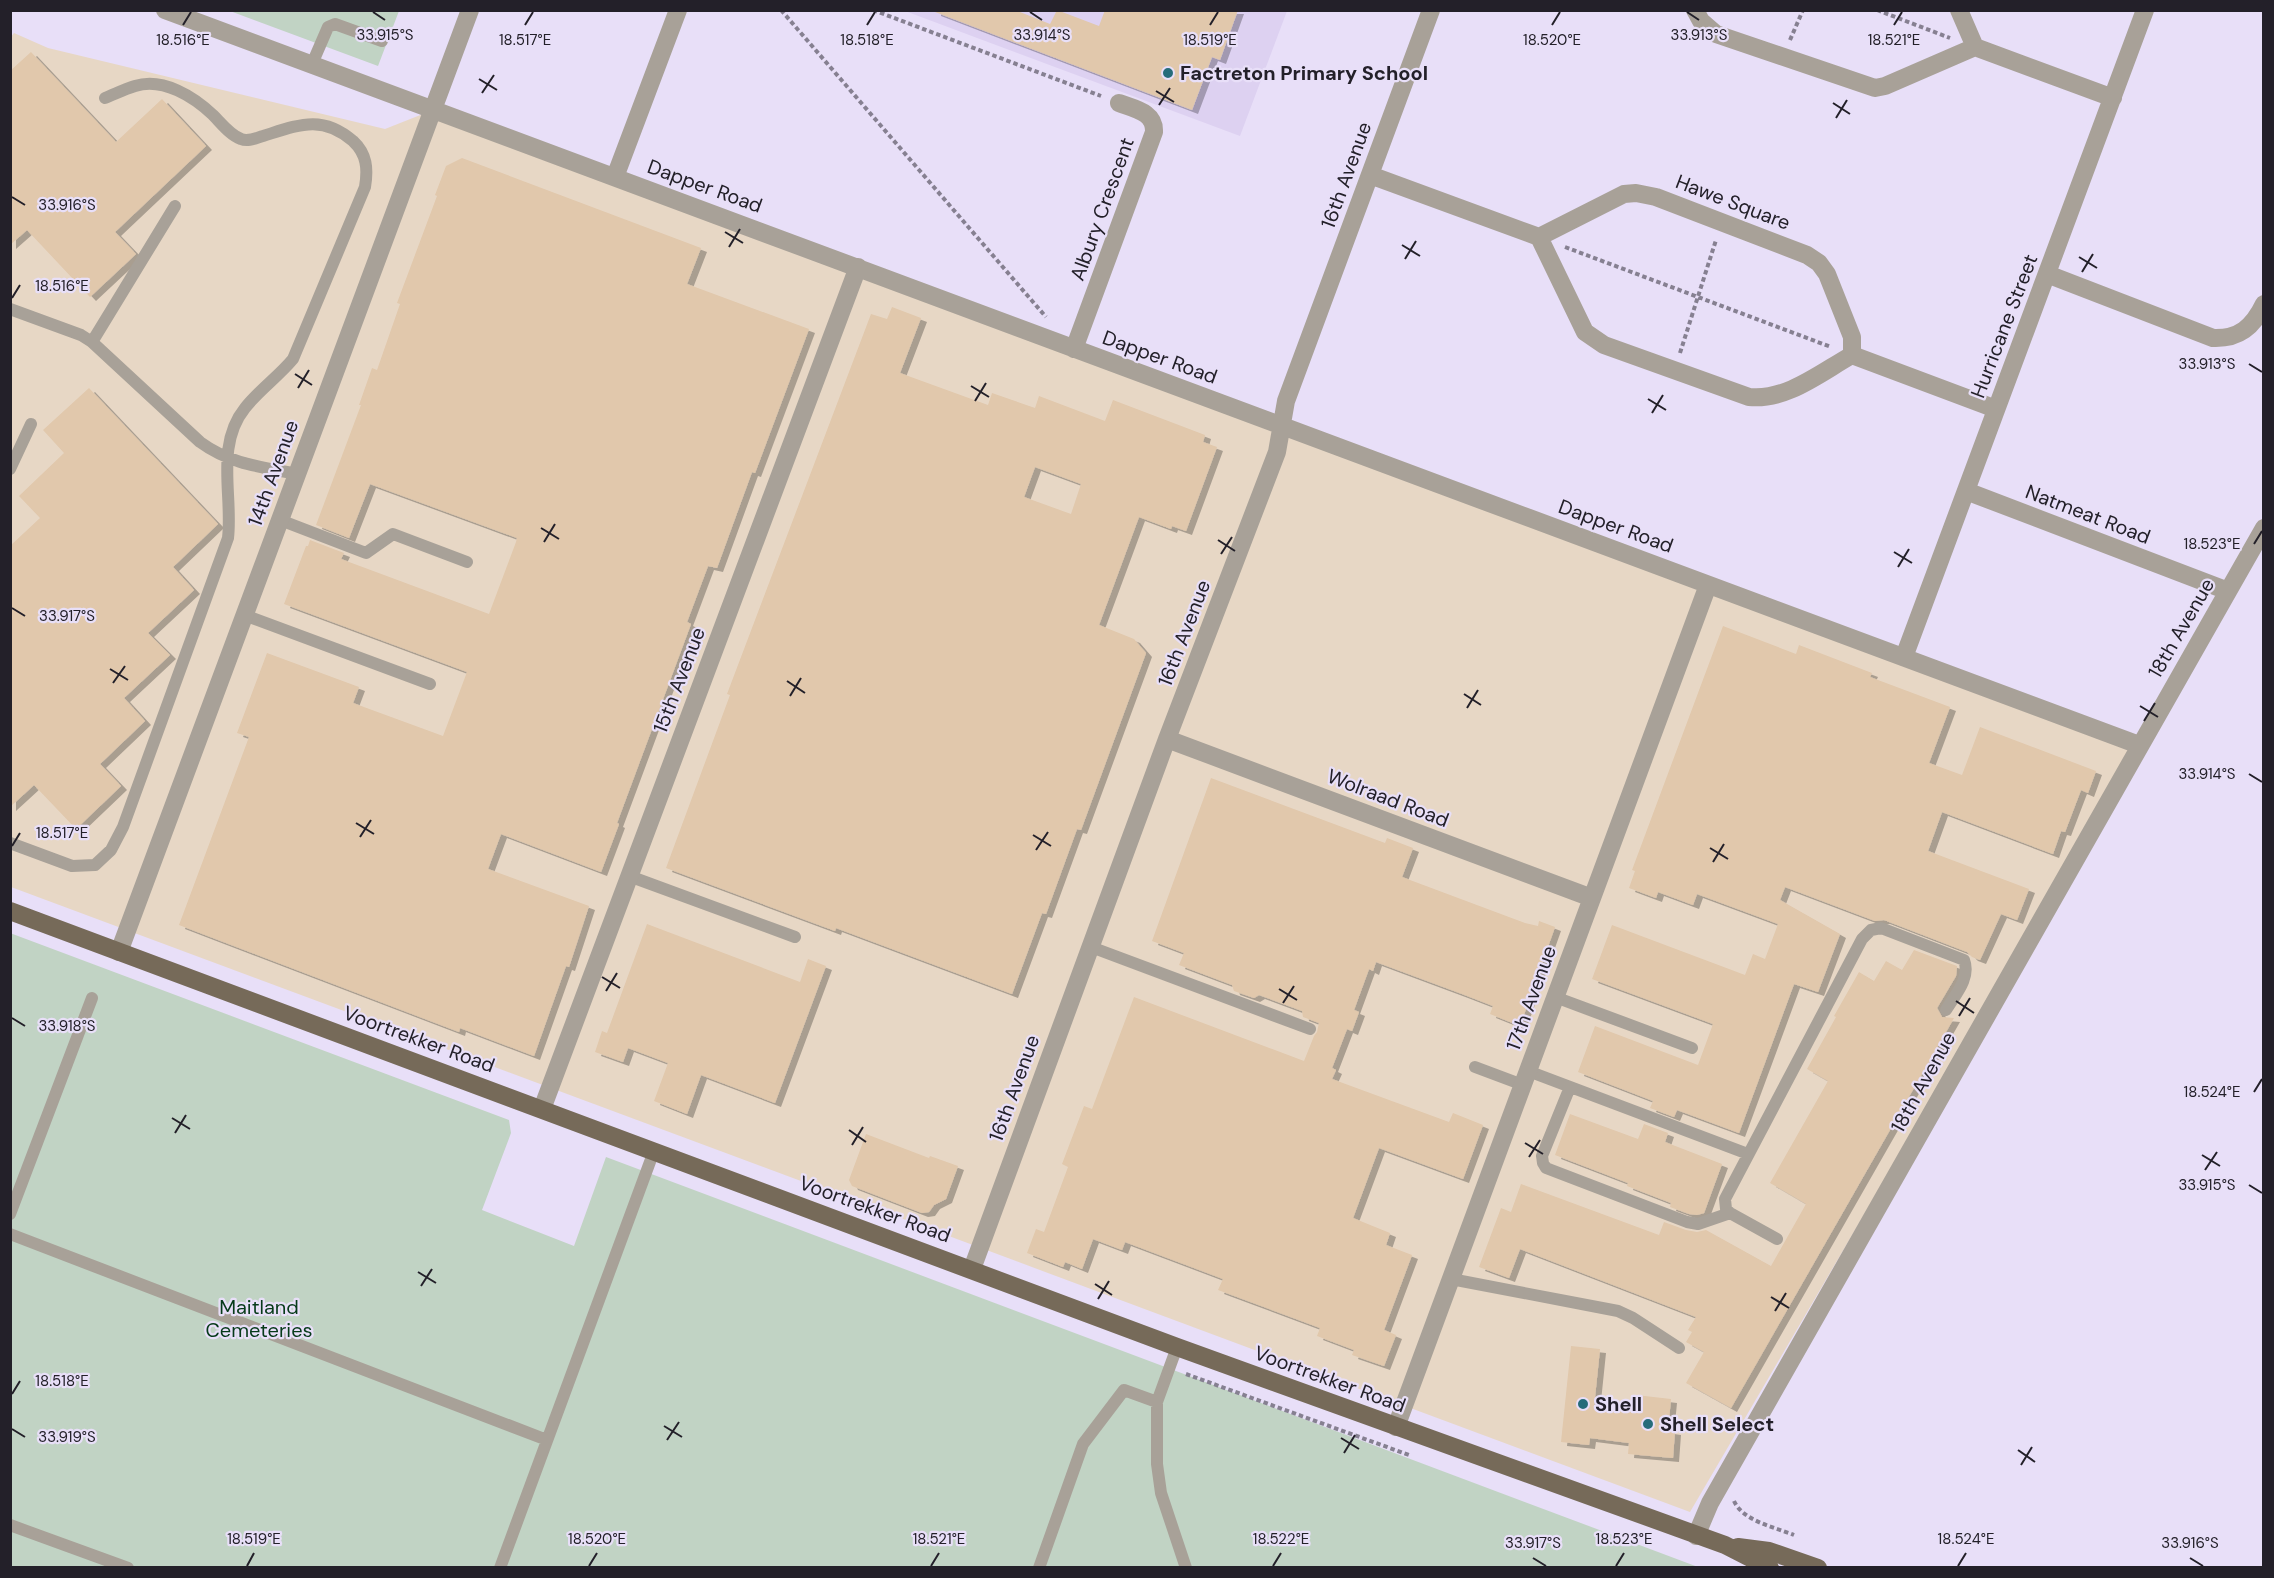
<svg xmlns="http://www.w3.org/2000/svg" width="2274" height="1578" viewBox="0 0 2274 1578" font-family="'DM Sans',sans-serif">
  <style>
    .industrial { fill: #e7d7c5 }
    .built { fill: #ddd1f1 }
    .green { fill: #c1d3c4 }
    .building { fill: #e1c8ac; fill-rule: evenodd; filter: url(#shadow) }
    .lines { fill: none; stroke-linecap: round; stroke-linejoin: round }
    .path { stroke: #868091; stroke-width: 4; stroke-dasharray: 4.5 3; stroke-linecap: butt }
    .service { stroke: #a8a198; stroke-width: 12 }
    .minor { stroke: #a8a198; stroke-width: 18 }
    .primary { stroke: #766a59; stroke-width: 18 }
    .ticks { fill: none; stroke: #232029; stroke-width: 2 }
    .poi-dot { fill: #266c7a; stroke: #e8dff8; stroke-width: 2 }
    .labels { text-anchor: middle; stroke-width: 4.5; stroke-linejoin: round; paint-order: stroke }
    .poi-label { font-size: 20px; font-weight: bold; fill: #232029; stroke: #e8dff8; text-anchor: start }
    .street-label { font-size: 20px; fill: #232029; stroke: #e8dff8 }
    .park-label { font-size: 20px; fill: #063a19; stroke: #e8dff8 }
    .ticks-label { font-size: 15px; text-anchor: middle; fill: #232029; stroke: #e8dff8; stroke-width: 4.5; stroke-linejoin: round; paint-order: stroke }
  </style>
  <defs>
    <filter id="shadow"><feDropShadow dx="6" dy="4" stdDeviation="0" flood-color="#0004"/></filter>
  </defs>
  <rect width="100%" height="100%" fill="#e8dff8"/>
  <!-- industrial -->
  <path class="industrial" d="M14,33L48,48L385,129L433,110L2139,745L1690,1512L11,887L10,38Z"/>
  <!-- built -->
  <path class="built" d="M905,11H1287L1240,136Z"/>
  <!-- green -->
  <path class="green" d="M230,11H399L378,66Z
    M10,933L509,1120L511,1133L482,1210L574,1246L606,1157L1698,1567H11Z"/>
  <!-- building -->
  <path class="building" d="M935,10H1015L1050,24L1057,10L1099,26L1105,10H1238L1220,60L1212,57L1192,110L935,12Z
    M31,52L116,142L162,99L206,146L115,232L136,254L90,297L27,230L10,245V71Z
    M462,158L701,248L687,284L809,329L755,473L752,472L717,568L708,566L687,622L691,624L617,823L619,824L601,872L501,834L488,869L589,906L569,967L566,966L534,1056L460,1028L459,1032L179,925L249,737L237,733L267,653L359,687L353,703L443,736L467,672L284,604L306,546H308L310,540L344,553L341,559L489,614L516,542L517,538L370,484L349,538L316,525L361,405H359L372,368L377,370L400,304L397,303L437,196L435,195L446,166Z
    M892,307L921,318L900,373L988,405L992,393L1035,408L1039,396L1105,421L1113,400L1205,435L1203,442L1217,447L1186,531L1172,526L1171,529L1139,517L1099,625L1134,639L1146,653L1081,830L1077,829L1046,914L1042,913L1012,994L836,928L835,931L666,868L730,695L727,694L871,314L887,319ZM1035,467L1081,484L1071,514L1024,497Z
    M89,388L218,524L173,567L194,590L148,633L170,655L124,698L145,721L100,764L121,786L76,829L34,785L10,807V546L40,518L19,496L64,453L43,430Z
    M1723,626L1796,654L1799,645L1872,673L1870,677L1950,707L1929,763L1962,775L1980,727L2096,771L2088,793L2081,790L2065,832L2061,831L2053,854L1942,812L1928,851L2029,889L2017,920L2001,914L1980,960L1972,957L1967,952L1884,920L1875,921L1785,887L1780,900L1840,934L1818,992L1794,984L1739,1133L1677,1110L1674,1117L1650,1108L1653,1101L1578,1072L1595,1026L1698,1065L1713,1024L1592,979L1612,925L1745,975L1753,954L1765,959L1778,924L1697,894L1693,905L1658,892L1656,898L1629,888L1635,871L1632,870Z
    M1211,778L1385,843L1387,838L1413,848L1402,877L1525,923L1538,926L1539,921L1555,927L1520,1026L1490,1014L1493,1006L1462,994L1376,962L1373,971L1369,969L1354,1010L1359,1012L1352,1031L1347,1029L1332,1068L1336,1070L1332,1079L1449,1122L1453,1113L1483,1125L1463,1179L1379,1148L1353,1218L1390,1233L1386,1245L1412,1255L1384,1330L1396,1335L1384,1366L1352,1355L1354,1350L1317,1336L1320,1328L1218,1290L1223,1279L1125,1242L1122,1250L1093,1239L1082,1269L1065,1262L1063,1267L1027,1253L1036,1229L1044,1232L1068,1167L1062,1164L1084,1106L1092,1109L1134,997L1304,1061L1314,1036L1317,1032L1319,1023L1303,1017L1302,1011L1259,995L1254,998L1234,991L1232,985L1179,965L1184,953L1152,941Z
    M647,924L800,982L808,959L826,966L775,1103L701,1075L687,1114L654,1101L668,1063L628,1048L623,1062L595,1052L602,1031L607,1033Z
    M1914,950L1957,966L1956,976L1937,1008L1942,1017L1954,1018L1731,1408L1686,1383L1704,1352L1686,1342L1692,1332L1688,1330L1696,1317L1520,1249L1509,1278L1479,1267L1501,1208L1511,1212L1521,1184L1659,1235L1664,1222L1686,1230L1697,1232L1706,1230L1771,1266L1806,1204L1770,1183L1828,1081L1807,1069L1836,1017L1834,1016L1859,972L1874,981L1886,961L1902,970Z
    M1570,1114L1638,1139L1644,1124L1668,1133L1665,1142L1722,1164L1704,1213L1697,1215L1689,1214L1670,1207L1671,1203L1627,1186L1628,1183L1555,1155Z
    M866,1134L929,1158L930,1156L958,1166L946,1199L934,1205L929,1212L922,1213L852,1186L849,1180Z
    M1571,1346L1600,1349L1594,1407L1633,1412L1636,1395L1671,1399L1668,1430L1675,1431L1673,1458L1628,1454L1629,1443L1590,1438L1589,1445L1561,1442Z"/>
  <g class="lines">
    <!-- path -->
    <path class="path" d="M781,10L1046,317
      M873,10L1101,96
      M1877,10L1950,38
      M1790,40L1803,10
      M1565,247L1831,347
      M1680,353L1716,240
      M1186,1374L1409,1455
      M1734,1501C1743,1521 1774,1527 1794,1535"/>
    <!-- service -->
    <path class="service" d="M312,64L328,27L335,24L382,41
      M10,309L81,335L92,342L200,442C230,464 261,467 297,474
      M92,342L175,206
      M10,469L31,424
      M280,520L366,553L393,534L467,562
      M244,615L430,684
      M10,843L72,866L95,865L111,850L123,827L228,538C233,496 215,445 245,408C259,390 278,377 293,359L365,187C368,169 367,154 353,141C322,114 298,125 263,136C256,138 248,142 241,139C230,135 221,123 213,115C194,97 163,77 135,86C125,89 115,94 105,98
      M629,876L795,937
      M1091,947L1310,1029
      M1555,997L1692,1048
      M1475,1067L1523,1085
      M1528,1071L1748,1154
      M1570,1087L1542,1156L1543,1163L1546,1168L1687,1222L1698,1224L1730,1213
      M10,1214L92,998
      M10,1234L547,1440
      M1777,1239L1730,1213L1726,1209L1725,1199L1862,939L1871,930L1881,928L1964,960C1971,978 1955,995 1946,1010
      M1451,1279L1618,1311L1633,1318L1679,1348
      M1157,1402V1464L1161,1493L1186,1568
      M10,1525L128,1568
      M500,1568L654,1151
      M1039,1568L1083,1444L1124,1390L1157,1402L1177,1347"/>
    <!-- minor -->
    <path class="minor" d="M165,10L2139,745
      M1695,10L1701,21L1716,34L1875,88L1885,86L1975,47L2113,98
      M1959,10L1975,47
      M1370,175L1539,237L1585,332L1604,345L1749,397C1786,401 1820,373 1852,355L1996,409
      M615,177L678,10
      M1539,237L1624,194L1636,193L1656,197L1807,255L1819,263L1827,274L1852,337V355
      M2047,274L2213,338C2239,339 2253,327 2264,304
      M1074,349L1154,132C1155,112 1135,109 1119,103
      M1966,491L2228,591
      M1904,657L2145,10
      M1167,739L1592,898
      M119,952L470,10
      M542,1109L858,267
      M972,1269L1167,739L1277,452L1286,401L1431,10
      M1396,1427L1708,585
      M1696,1536L1710,1503L2264,528"/>
    <!-- primary -->
    <path class="primary" d="M10,911L1177,1347L1725,1545L1770,1568
      M1738,1547L1769,1551L1818,1568"/>
  </g>
  <!-- ticks -->
  <path class="ticks" d="M373,12L385,20M1030,12L1042,20M1687,12L1699,20M183,25L191,12M525,25L533,12M867,25L875,12M1210,25L1218,12M1552,25L1560,12M1894,25L1902,12M479,79L497,90M1156,91L1174,102M482,93L494,75M1833,103L1850,114M1159,105L1170,88M1836,118L1847,100M12,197L25,205M725,232L743,243M1402,245L1420,256M729,247L740,229M2079,257L2097,268M1405,259L1416,241M2082,272L2093,254M12,298L20,285M2249,364L2262,372M295,374L312,385M971,386L989,397M298,388L309,370M1648,399L1666,410M975,401L986,383M1652,413L1663,395M541,528L559,539M1218,540L1235,551M544,542L555,524M2254,544L2262,531M1894,552L1912,563M1221,554L1232,537M1898,567L1909,549M12,608L25,616M110,669L128,680M787,681L805,693M113,683L125,666M1464,694L1481,705M790,696L801,678M2140,706L2158,717M1467,708L1478,690M2144,721L2155,703M2249,774L2262,782M356,823L374,834M1033,835L1051,846M360,837L371,820M12,846L20,833M1710,848L1728,859M1036,850L1048,832M1713,862L1724,844M602,977L620,988M1279,989L1297,1000M606,991L617,973M1956,1001L1974,1013M1283,1003L1294,986M1959,1016L1970,998M12,1018L25,1026M2254,1092L2262,1079M172,1118L190,1129M849,1130L866,1142M175,1133L186,1115M1525,1143L1543,1154M852,1145L863,1127M2202,1155L2220,1166M1529,1157L1540,1140M2205,1170L2217,1152M2249,1185L2262,1193M418,1272L436,1283M1095,1284L1112,1295M421,1286L432,1269M1771,1297L1789,1308M1098,1299L1109,1281M1775,1311L1786,1293M12,1394L20,1381M664,1426L682,1437M12,1429L25,1437M1341,1438L1359,1449M667,1440L679,1422M2018,1450L2035,1462M1344,1453L1355,1435M2021,1465L2032,1447M1533,1558L1546,1566M2190,1558L2203,1566M247,1566L254,1553M589,1566L597,1553M931,1566L939,1553M1273,1566L1281,1553M1616,1566L1624,1553M1958,1566L1966,1553"/>
  <!-- markers -->
  <g class="poi-dot">
    <circle cx="1168" cy="73" r="6"/>
    <circle cx="1583" cy="1404" r="6"/>
    <circle cx="1648" cy="1424" r="6"/>
  </g>
  <g class="labels">
    <!-- poi labels -->
    <g class="poi-label">
      <text x="1180" y="80">Factreton Primary School</text>
      <text x="1595" y="1411">Shell</text>
      <text x="1660" y="1431">Shell Select</text>
    </g>
    <!-- street labels -->
    <g class="street-label">
      <text transform="translate(1346 175) rotate(-70)" y="7">16th Avenue</text>
      <text transform="translate(705 186) rotate(20)" y="7">Dapper Road</text>
      <text transform="translate(1733 202) rotate(21)" y="7">Hawe Square</text>
      <text transform="translate(1102 209) rotate(-70)" y="7">Albury Crescent</text>
      <text transform="translate(2004 326) rotate(-69)" y="7">Hurricane Street</text>
      <text transform="translate(1160 357) rotate(20)" y="7">Dapper Road</text>
      <text transform="translate(273 473) rotate(-70)" y="7">14th Avenue</text>
      <text transform="translate(2088 514) rotate(21)" y="7">Natmeat Road</text>
      <text transform="translate(1616 526) rotate(20)" y="7">Dapper Road</text>
      <text transform="translate(2181 628) rotate(-60)" y="7">18th Avenue</text>
      <text transform="translate(1184 633) rotate(-69)" y="7">16th Avenue</text>
      <text transform="translate(679 680) rotate(-69)" y="7">15th Avenue</text>
      <text transform="translate(1388 798) rotate(21)" y="7">Wolraad Road</text>
      <text transform="translate(1531 998) rotate(-70)" y="7">17th Avenue</text>
      <text transform="translate(419 1039) rotate(20)" y="7">Voortrekker Road</text>
      <text transform="translate(1923 1082) rotate(-61)" y="7">18th Avenue</text>
      <text transform="translate(1014 1088) rotate(-70)" y="7">16th Avenue</text>
      <text transform="translate(875 1209) rotate(20)" y="7">Voortrekker Road</text>
      <text transform="translate(1330 1379) rotate(20)" y="7">Voortrekker Road</text>
    </g>
    <!-- park labels -->
    <g class="park-label">
      <text x="259" y="1314">Maitland<tspan x="259" dy="23">Cemeteries</tspan></text>
    </g>
  </g>
  <g class="ticks-label">
    <text x="385" y="40">33.915°S</text>
    <text x="1042" y="40">33.914°S</text>
    <text x="1699" y="40">33.913°S</text>
    <text x="183" y="45">18.516°E</text>
    <text x="525" y="45">18.517°E</text>
    <text x="867" y="45">18.518°E</text>
    <text x="1210" y="45">18.519°E</text>
    <text x="1552" y="45">18.520°E</text>
    <text x="1894" y="45">18.521°E</text>
    <text x="67" y="210">33.916°S</text>
    <text x="62" y="291">18.516°E</text>
    <text x="2207" y="369">33.913°S</text>
    <text x="2212" y="549">18.523°E</text>
    <text x="67" y="621">33.917°S</text>
    <text x="2207" y="779">33.914°S</text>
    <text x="62" y="838">18.517°E</text>
    <text x="67" y="1031">33.918°S</text>
    <text x="2212" y="1097">18.524°E</text>
    <text x="2207" y="1190">33.915°S</text>
    <text x="62" y="1386">18.518°E</text>
    <text x="67" y="1442">33.919°S</text>
    <text x="254" y="1544">18.519°E</text>
    <text x="597" y="1544">18.520°E</text>
    <text x="939" y="1544">18.521°E</text>
    <text x="1281" y="1544">18.522°E</text>
    <text x="1624" y="1544">18.523°E</text>
    <text x="1966" y="1544">18.524°E</text>
    <text x="1533" y="1548">33.917°S</text>
    <text x="2190" y="1548">33.916°S</text>
  </g>
  <!-- border -->
  <rect width="2274" height="1578" fill="none" stroke="#232029" stroke-width="24"/>
</svg>
